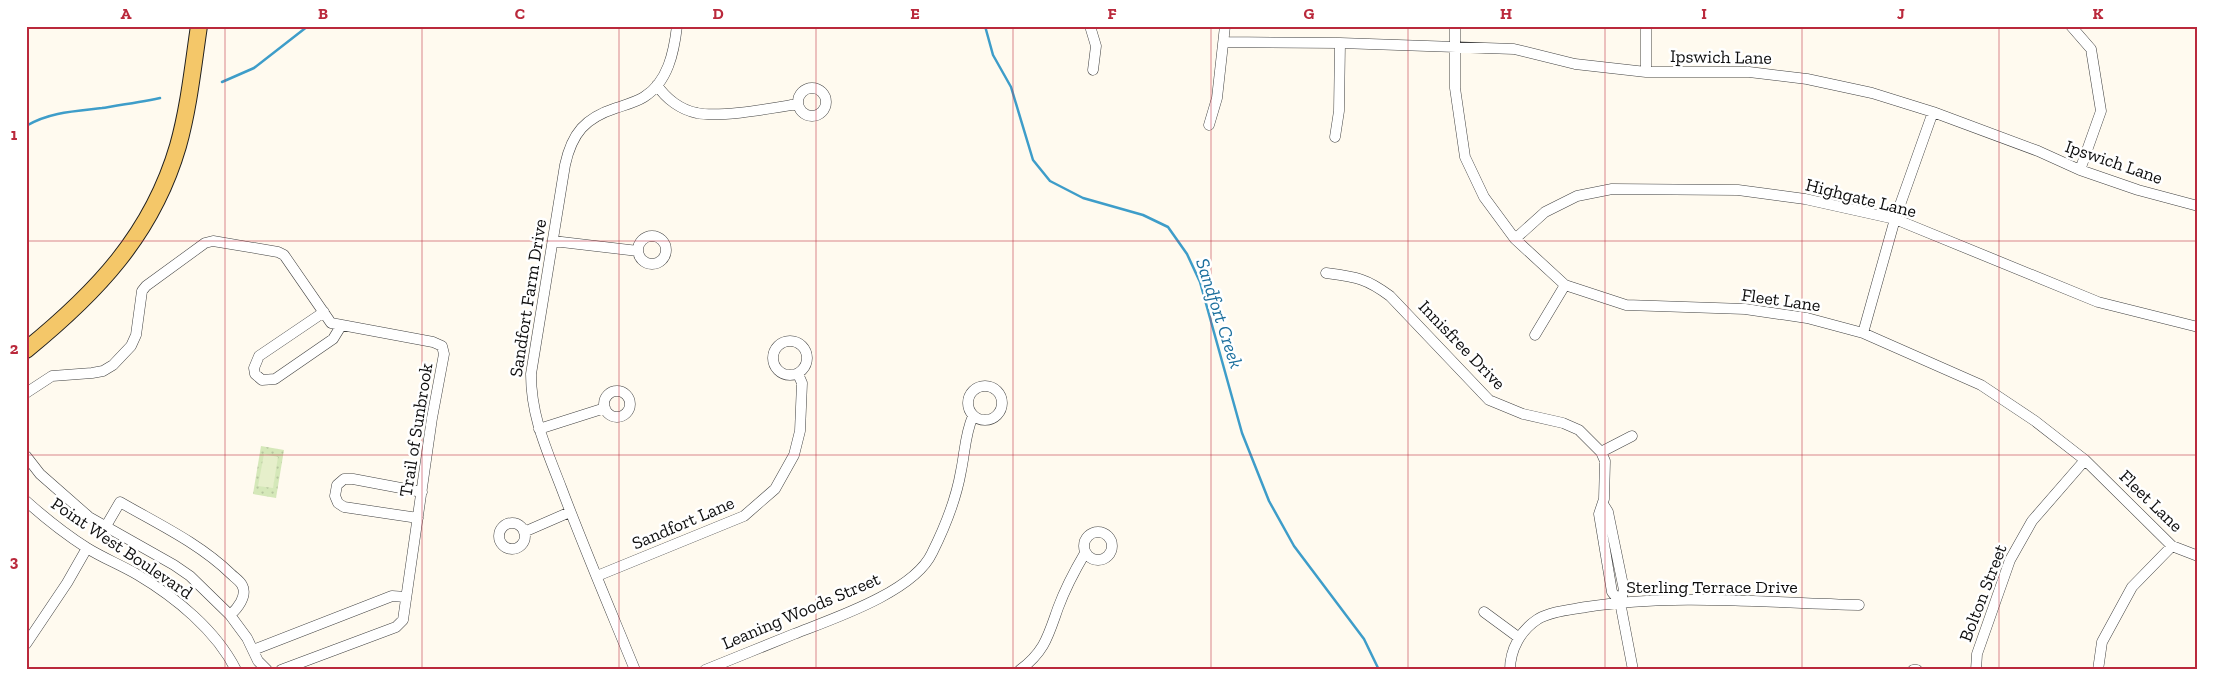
<svg xmlns="http://www.w3.org/2000/svg" width="2224" height="696" viewBox="0 0 2224 696" font-family="'Zilla Slab',serif">
  <style>
    .park { fill: url(#park-dots) }
    .pitch { fill: #e6efcb }
    .lines { fill: none; stroke-linecap: round; stroke-linejoin: round }
    .stream { stroke: #3e9dc9; stroke-width: 2.5 }
    .minor-casing { stroke: #414141; stroke-width: 11 }
    .primary-casing { stroke: #1f1f1f; stroke-width: 18 }
    .minor { stroke: #fff; stroke-width: 10 }
    .primary { stroke: #f4c769; stroke-width: 16 }
    .grid { fill: none; stroke: #ba293c; stroke-width: 1; stroke-opacity: 0.55 }
    .labels { text-anchor: middle; stroke-width: 5; stroke-linejoin: round; paint-order: stroke }
    .street-label { font-size: 18px; fill: #0e0e0e; stroke: #fff }
    .water-label { font-size: 19px; font-style: italic; fill: #1a6e9c; stroke: #fff }
    .neatline { fill: none; stroke: #ba293c; stroke-width: 2 }
    .grid-label { font-size: 16px; text-anchor: middle; font-weight: bold; fill: #ba293c }
  </style>
  <defs>
    <pattern id="park-dots" width="8" height="8" patternUnits="userSpaceOnUse" patternTransform="scale(1.25)"><rect width="8" height="8" fill="#d5e8b9"/><path d="M2 2h.1M6 6h.1" fill="none" stroke="#b6c69e" stroke-width="1.8" stroke-linecap="round"/></pattern>
  </defs>
  <rect width="100%" height="100%" fill="#fffaef"/>
  <!-- park -->
  <path class="park" d="M261,446L284,450L276,498L253,494Z"/>
  <!-- pitch -->
  <path class="pitch" d="M264,454L278,457L273,488L258,486Z"/>
  <g class="lines">
    <!-- stream -->
    <path class="stream" d="M985,26L993,55L1011,87L1033,160L1050,181L1083,198L1143,215L1168,227L1187,254L1200,282L1242,433L1269,501L1294,546L1364,639L1379,670
      M222,82L254,68L308,26
      M26,126C49,112 76,111 102,108C121,105 141,102 160,98"/>
    <defs>
      <path id="minor" d="M1090,26L1096,46L1093,70
        M1455,26V88L1465,157L1484,197L1515,239L1565,285L1626,305L1745,309L1807,318L1863,333L1981,385L2035,421L2085,460L2172,546L2198,556
        M1646,26V72
        M2071,26L2091,49L2101,111L2080,170
        M1224,42L1340,43L1514,49L1575,64L1646,72H1749L1807,79L1872,93L1933,112L2038,151L2080,170L2138,190L2198,206
        M657,85C666,99 681,110 697,113C720,118 773,108 798,104
        M798 102a14 14 0 1 1 28 0a14 14 0 1 1-28 0Z
        M1209,125L1217,98L1225,26
        M1335,137L1339,111L1340,43
        M638 250a14 14 0 1 1 28 0a14 14 0 1 1-28 0Z
        M1515,239L1545,212L1577,196L1612,189L1738,190L1805,199L1895,219L2098,302L2198,327
        M553,241L638,251
        M1326,273C1356,277 1366,278 1390,296L1489,400L1523,414L1563,423L1579,430L1601,452L1605,461L1604,499L1599,514L1612,592L1620,602
        M324,312L259,356L254,368L255,374L262,380L275,379L333,339L341,326
        M1863,333L1895,219L1933,112
        M1535,335L1565,285
        M773 358a17 17 0 1 1 34 0a17 17 0 1 1-34 0Z
        M968 403a17 17 0 1 1 34 0a17 17 0 1 1-34 0Z
        M604 404a13 13 0 1 1 26 0a13 13 0 1 1-26 0Z
        M26,393L52,376L92,373L103,371L113,365L131,346L136,335L142,291L146,286L205,243L213,241L278,252L284,255L331,323L433,342L442,346L444,354L432,418L403,620L396,627L281,670
        M539,429L605,408
        M1601,452L1632,436
        M26,456L40,474L89,517L174,565L190,576L230,615L247,638L258,661L267,670
        M26,501C45,518 65,534 87,548C103,558 121,565 138,575C175,597 216,630 236,670
        M1603,504L1608,512L1624,590L1620,602L1633,670
        M418,518L344,507L338,503L335,496L337,485L344,479H353L422,492
        M499 536a13 13 0 1 1 26 0a13 13 0 1 1-26 0Z
        M106,526L120,502C158,524 199,543 231,574C234,577 240,581 242,585C248,596 237,609 230,615
        M524,532L570,512
        M1084 546a14 14 0 1 1 28 0a14 14 0 1 1-28 0Z
        M597,576L744,516L775,489L794,455L800,431L802,383L798,374
        M1484,612L1518,637
        M26,644L67,583L87,548
        M253,650L392,596L406,597
        M635,670C610,609 584,548 561,487C546,448 531,416 531,374L565,165C572,133 585,118 616,108C625,105 636,102 644,97C668,82 674,52 677,26
        M705,670C735,658 764,646 794,634C832,619 914,592 932,553C945,527 956,500 961,471C965,452 965,434 973,416
        M1020,670C1045,651 1048,636 1058,608C1065,589 1075,570 1085,553
        M1510,670C1510,649 1521,630 1538,619C1552,611 1570,610 1586,607C1675,593 1768,603 1859,605
        M1913,670H1917
        M1976,670L1977,654L2010,560L2032,521L2085,460
        M2098,670L2102,642L2132,587L2172,546"/>
      <path id="primary" d="M26,350C96,293 152,235 178,146C189,107 193,66 199,26"/>
    </defs>
    <!-- minor casing -->
    <use href="#minor" class="minor-casing"/>
    <!-- primary casing -->
    <use href="#primary" class="primary-casing"/>
    <!-- minor -->
    <use href="#minor" class="minor"/>
    <!-- primary -->
    <use href="#primary" class="primary"/>
  </g>
  <!-- grid -->
  <path class="grid" d="M225,26V670M422,26V670M619,26V670M816,26V670M1013,26V670M1211,26V670M1408,26V670M1605,26V670M1802,26V670M1999,26V670M26,241H2198M26,455H2198"/>
  <g class="labels">
    <!-- street labels -->
    <g class="street-label">
      <text transform="translate(1721 57) rotate(1)" y="6">Ipswich Lane</text>
      <text transform="translate(2114 162) rotate(19)" y="6">Ipswich Lane</text>
      <text transform="translate(1861 198) rotate(14)" y="6">Highgate Lane</text>
      <text transform="translate(528 298) rotate(-81)" y="6">Sandfort Farm Drive</text>
      <text transform="translate(1781 300) rotate(8)" y="6">Fleet Lane</text>
      <text transform="translate(1462 345) rotate(46)" y="6">Innisfree Drive</text>
      <text transform="translate(416 430) rotate(-81)" y="6">Trail of Sunbrook</text>
      <text transform="translate(2151 501) rotate(44)" y="6">Fleet Lane</text>
      <text transform="translate(683 523) rotate(-23)" y="6">Sandfort Lane</text>
      <text transform="translate(122 548) rotate(34)" y="6">Point West Boulevard</text>
      <text x="1712" y="593">Sterling Terrace Drive</text>
      <text transform="translate(1983 593) rotate(-69)" y="6">Bolton Street</text>
      <text transform="translate(801 611) rotate(-23)" y="6">Leaning Woods Street</text>
    </g>
    <!-- water labels -->
    <g class="water-label">
      <text transform="translate(1220 313) rotate(72)" y="7">Sandfort Creek</text>
    </g>
  </g>
  <!-- border -->
  <rect width="2224" height="696" fill="none" stroke="#ffffff" stroke-width="55"/>
  <rect x="28" y="28" width="2168" height="640" class="neatline"/>
  <g class="grid-label">
    <text x="126" y="19">A</text>
    <text x="323" y="19">B</text>
    <text x="520" y="19">C</text>
    <text x="718" y="19">D</text>
    <text x="915" y="19">E</text>
    <text x="1112" y="19">F</text>
    <text x="1309" y="19">G</text>
    <text x="1506" y="19">H</text>
    <text x="1704" y="19">I</text>
    <text x="1901" y="19">J</text>
    <text x="2098" y="19">K</text>
    <text x="14" y="140">1</text>
    <text x="14" y="354">2</text>
    <text x="14" y="567">3</text>
  </g>
</svg>
